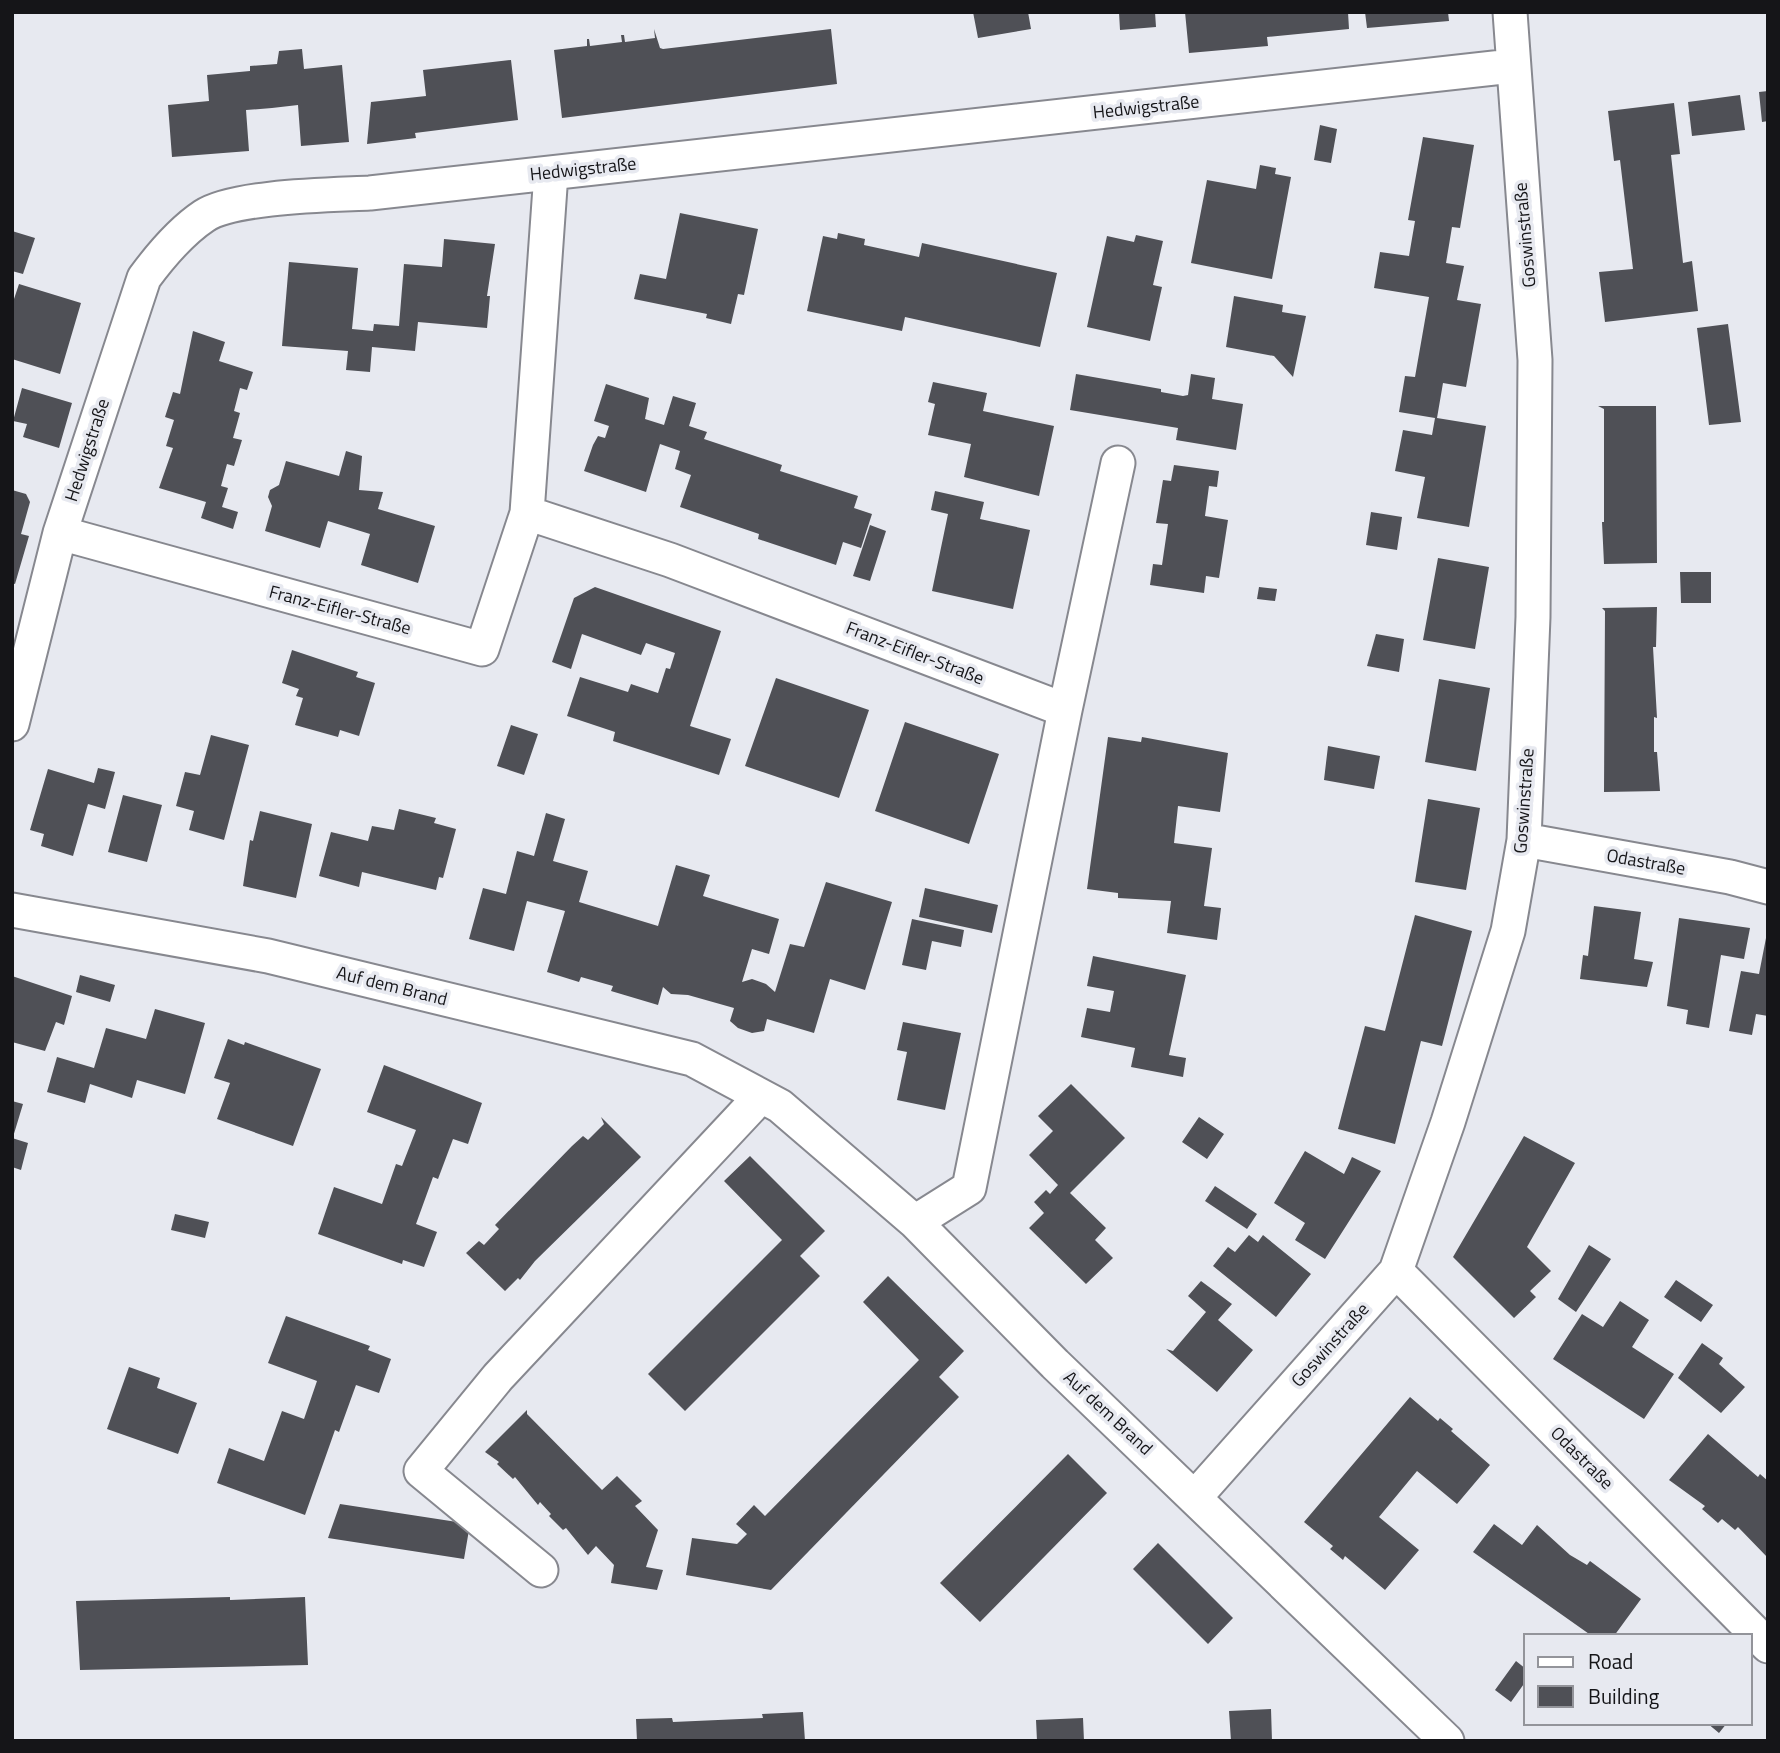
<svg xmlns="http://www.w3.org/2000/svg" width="1780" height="1753" viewBox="0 0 1780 1753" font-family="'Titillium Web',sans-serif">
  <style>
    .building { fill: #4f5056 }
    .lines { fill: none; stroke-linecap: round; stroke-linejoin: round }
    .street-casing { stroke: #87888f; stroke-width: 37 }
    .street { stroke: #fff; stroke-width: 33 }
    .labels { text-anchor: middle; stroke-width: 7; stroke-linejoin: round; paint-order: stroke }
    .street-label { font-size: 18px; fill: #151518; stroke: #e7e9f0 }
  </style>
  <rect width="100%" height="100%" fill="#e7e9f0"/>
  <!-- building -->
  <path class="building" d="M973,12H1028L1031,29L978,38Z
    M1119,12H1155L1156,27L1120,30Z
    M1185,12H1348L1349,29L1267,37L1268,46L1189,53Z
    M1365,12H1448L1449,21L1367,28Z
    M654,29L660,48L663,49L831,29L837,84L562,118L554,50L587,46V39H589L590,46L622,42L621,35H624L625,42L655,38Z
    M302,49L304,69L342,65L349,142L301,146L298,105L272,108L246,110L249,151L172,157L168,105L209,101L207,75L250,71V66L277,64L279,51Z
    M511,60L518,120L415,133L416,138L367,144L371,102L426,96L423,70Z
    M1768,91V121L1762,122L1759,92Z
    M1740,95L1745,130L1692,136L1688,102Z
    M1674,103L1680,154L1671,155L1683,263L1692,261L1698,311L1605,322L1599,272L1633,269L1620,160L1614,161L1608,111Z
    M1320,125L1337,129L1331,163L1314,160Z
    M1423,137L1474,145L1460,228L1452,227L1446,263L1464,266L1457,300L1481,304L1466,387L1443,383L1437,418L1486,426L1469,527L1417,518L1425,477L1395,471L1403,430L1432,435L1435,418L1399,412L1405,376L1415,377L1429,297L1374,288L1380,252L1409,256L1415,221L1408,220Z
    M1260,165L1276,168L1275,174L1291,177L1272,279L1191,263L1207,180L1256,189Z
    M680,213L758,229L744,295L738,294L731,324L706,318L707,314L634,299L640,274L666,279Z
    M12,231L35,238L23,274L12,271Z
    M838,233L865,239L864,245L919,257L922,243L1057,273L1040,347L905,317L902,331L807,311L823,236L837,239Z
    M1136,235L1163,241L1153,285L1162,287L1150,341L1087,327L1107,236L1134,242Z
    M444,239L495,244L487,296H490L487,328L418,322L415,351L372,347L370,372L346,370L348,351L282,346L289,262L358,268L352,329L373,331L374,324L399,326L404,264L442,267Z
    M19,284L81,303L60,374L12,359V305Z
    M1234,296L1283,305L1282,312L1306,316L1293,377L1274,356L1226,347Z
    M1728,324L1741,422L1709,425L1697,328Z
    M193,331L225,342L219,361L253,372L247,390L240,388L234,411L240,413L233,438L242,440L234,466L227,464L221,486L228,488L222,507L238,512L233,529L201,518L206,502L159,488L173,448L166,446L174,420L165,417L173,392L180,394Z
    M1076,374L1161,389V392L1183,396L1188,395L1191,374L1215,378L1212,399L1243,404L1236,450L1176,440L1178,428L1070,410Z
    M933,382L987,393L983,411L1054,426L1039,496L964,477L971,444L928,435L935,404L928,402Z
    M606,384L649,398L645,419L664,425L673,396L696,403L689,426L707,432L704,439L782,465L780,471L858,496L854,508L872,514L861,548L843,542L836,565L758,539L759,534L680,507L691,475L675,469L680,451L660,444L646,492L584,471L593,445L598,436L605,438L609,426L594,421Z
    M22,388L72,403L59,448L23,437L27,424L13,421Z
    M1598,406H1656L1657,563L1604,564L1602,522H1604V409Z
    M346,451L362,456L359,490L383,492L378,509L435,526L418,583L361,565L370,534L328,521L320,548L265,531L272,506L268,497L270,490L279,485L286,461L339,476Z
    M1174,465L1219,471L1217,487L1209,486L1205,516L1228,520L1219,578L1206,576L1204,593L1150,585L1153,564L1162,565L1168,524L1156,523L1163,480L1171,481Z
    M12,490L26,494L30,502L21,534L29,536L15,584L12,583Z
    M935,491L984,502L980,519L1030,530L1013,609L932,591L948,514L931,510Z
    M1371,512L1402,517L1397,550L1366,545Z
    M870,525L886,531L870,581L853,576Z
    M1438,558L1489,567L1475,649L1423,640Z
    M1680,572H1711V603H1681Z
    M595,587L721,631L690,726L731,739L719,775L613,741L615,732L567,716L580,677L628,692L631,684L658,693L666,668L670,669L675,653L646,643L641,655L582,634L571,669L552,662L574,598Z
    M1259,587L1277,589L1275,601L1257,599Z
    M1657,607L1656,647H1653L1657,718L1654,717V752H1657L1660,791L1604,792L1605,611L1602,608Z
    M1376,634L1404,639L1399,672L1367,666Z
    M292,650L358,672L356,677L375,683L359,736L340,730L338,737L295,725L303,698L296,696L299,689L282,683Z
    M776,678L869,710L839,798L745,766Z
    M1439,679L1490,688L1476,771L1425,762Z
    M905,722L999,754L969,844L875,811Z
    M511,725L538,734L524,775L497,766Z
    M211,735L249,745L224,840L189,830L194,811L176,806L185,772L200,775Z
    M1108,737L1141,742L1142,737L1228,753L1220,812L1178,806L1174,843L1212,848L1204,906L1221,908L1217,940L1167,933L1171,901L1118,898V893L1087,889Z
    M1328,746L1380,756L1374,789L1324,780Z
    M98,768L115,772L105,809L88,804L73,856L41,846L44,834L30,830L48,769L94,783Z
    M123,795L162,805L147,862L108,852Z
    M1428,799L1480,808L1466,890L1415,882Z
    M399,809L436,818L434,823L456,829L443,878L439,877L436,890L362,872L359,887L319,876L331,832L368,841L372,826L394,830Z
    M260,811L312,824L296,898L243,886L250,840L253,841Z
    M546,813L565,819L553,861L588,871L579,902L658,926L676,865L710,875L703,896L779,919L769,954L752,949L742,982L752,979L766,984L775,992L790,944L804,947L826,882L892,902L865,990L830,979L814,1033L767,1019L764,1031L752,1033L738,1028L730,1021L734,1008L688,995L671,994L663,987L658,1005L611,991L613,986L581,977L579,982L547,972L565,911L527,901L514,951L469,939L483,888L506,894L517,851L534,856Z
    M925,888L998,905L992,933L919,917Z
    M1594,906L1641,912L1634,959L1653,962L1647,987L1580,979L1583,955L1588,956Z
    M1415,915L1472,931L1442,1046L1421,1041L1395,1144L1338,1129L1365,1026L1385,1031Z
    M1679,918L1750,928L1744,959L1721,955L1709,1028L1686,1024L1688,1010L1667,1006Z
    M912,919L964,930L961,947L932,941L926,970L902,965Z
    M1766,938L1768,1016L1756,1014L1752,1035L1729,1031L1741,971L1759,974Z
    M1093,956L1186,975L1169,1055L1186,1058L1183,1077L1131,1067L1135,1048L1081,1037L1087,1008L1110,1012L1114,991L1087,986Z
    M80,975L115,985L110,1002L76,992Z
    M12,976L72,996L64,1025L56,1022L45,1051L12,1042Z
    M155,1009L205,1023L185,1094L137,1080L132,1098L90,1084L85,1103L47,1092L57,1057L94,1068L106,1028L146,1039Z
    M903,1022L961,1033L945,1110L897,1100L907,1052L897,1050Z
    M228,1039L244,1045L245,1042L321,1069L293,1146L217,1119L230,1083L214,1078Z
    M384,1065L482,1103L468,1144L453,1139L438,1179L433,1177L416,1224L437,1232L424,1267L403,1260L402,1264L318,1234L334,1187L382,1204L396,1164L402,1166L416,1130L367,1112Z
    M1071,1084L1125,1138L1070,1193L1106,1228L1095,1240L1113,1258L1086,1284L1029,1228L1044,1213L1034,1202L1046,1190L1050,1194L1058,1185L1029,1155L1053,1131L1038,1116Z
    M12,1101L23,1104L13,1137H12Z
    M601,1117L641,1157L535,1261L520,1280L518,1278L505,1291L466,1253L479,1241L484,1245L499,1229L495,1225L572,1146L583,1136L588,1140L604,1124Z
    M1199,1117L1224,1134L1207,1159L1182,1142Z
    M1524,1136L1575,1163L1527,1247L1551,1271L1530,1291L1536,1297L1514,1318L1453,1257Z
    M12,1138L28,1143L21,1170L12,1167Z
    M1305,1151L1344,1174L1352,1157L1381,1171L1325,1259L1295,1240L1305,1223L1274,1203Z
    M750,1156L825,1231L800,1256L820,1276L685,1411L648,1374L782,1240L724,1181Z
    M1215,1186L1257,1214L1247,1229L1205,1201Z
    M175,1214L209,1222L205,1238L171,1230Z
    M1249,1235L1258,1242L1263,1235L1311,1274L1276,1317L1213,1266L1228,1247L1235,1252Z
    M1589,1245L1611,1259L1576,1312L1558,1299Z
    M888,1276L964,1351L939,1377L959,1397L771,1590L686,1575L692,1538L737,1544L747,1534L736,1524L754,1505L765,1516L919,1360L863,1302Z
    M1676,1280L1713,1305L1701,1322L1664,1297Z
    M1201,1281L1232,1304L1218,1320L1253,1350L1217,1392L1166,1349L1173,1351L1206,1312L1188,1296Z
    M1620,1301L1649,1320L1632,1347L1674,1374L1644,1419L1553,1359L1582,1314L1603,1327Z
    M286,1316L370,1346L368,1350L391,1359L379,1393L356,1385L339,1432L335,1430L305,1515L217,1483L229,1448L264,1461L282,1411L304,1419L317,1381L268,1363Z
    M1702,1343L1723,1358L1719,1364L1745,1387L1721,1413L1678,1378Z
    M129,1367L160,1378L157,1388L197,1403L178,1454L107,1429Z
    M1410,1397L1438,1421L1440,1418L1453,1429L1451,1431L1490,1465L1457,1504L1417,1471L1379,1517L1419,1550L1385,1590L1345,1556L1343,1560L1330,1549L1333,1546L1304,1522Z
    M527,1410V1414L602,1490L617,1476L642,1501L635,1506L658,1530L646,1567L663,1570L657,1590L611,1583L614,1565L596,1546L588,1555L566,1528L563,1530L549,1516L551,1514L540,1502L538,1505L515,1477L513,1479L497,1464L499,1462L485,1452Z
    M1708,1434L1758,1477L1760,1474L1768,1481V1558L1738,1527L1735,1530L1722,1519L1718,1523L1702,1509L1705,1506L1669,1480Z
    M1068,1454L1107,1493L980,1622L940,1583Z
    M340,1504L470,1524L464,1559L328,1538Z
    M1494,1524L1522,1545L1537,1525L1570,1555L1587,1565L1590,1561L1641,1599L1614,1636H1592L1473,1552Z
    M1158,1543L1233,1618L1208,1644L1133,1569Z
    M230,1597V1600L305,1597L308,1665L80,1670L76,1601Z
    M1516,1661L1526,1669V1681L1511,1702L1495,1690Z
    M1271,1709L1272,1741H1231L1229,1711Z
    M803,1712L805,1741H637L636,1719L672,1718L673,1722L763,1718L762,1714Z
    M1083,1718L1084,1741H1037L1036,1720Z
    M1707,1723H1727L1719,1733Z"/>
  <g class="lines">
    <defs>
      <path id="street" d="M527,513L670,560L1065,710L1118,463
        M60,533L482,649L527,513L551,173
        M12,724L60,533L144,278C161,255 180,232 204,216C234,196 331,195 370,193L1512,66
        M1524,840L1730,877L1768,887
        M12,910L268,956L692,1059L780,1106L915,1222L1055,1364L1447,1741
        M915,1222L969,1188L1065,710
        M1396,1271L1768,1646
        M1196,1496L1396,1271L1448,1122L1508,931L1524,840L1533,617L1535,360L1510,12
        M541,1570L421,1471L498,1377L761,1096"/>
    </defs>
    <!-- street casing -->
    <use href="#street" class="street-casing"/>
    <!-- street -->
    <use href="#street" class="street"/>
  </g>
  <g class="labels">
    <!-- street labels -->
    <g class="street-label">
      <text transform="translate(1146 107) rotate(-6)" y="6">Hedwigstraße</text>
      <text transform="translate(583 169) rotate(-6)" y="6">Hedwigstraße</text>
      <text transform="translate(1525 235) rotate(-95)" y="6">Goswinstraße</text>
      <text transform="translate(87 450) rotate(-72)" y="6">Hedwigstraße</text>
      <text transform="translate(340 610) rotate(15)" y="6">Franz-Eifler-Straße</text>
      <text transform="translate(915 653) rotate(21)" y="6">Franz-Eifler-Straße</text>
      <text transform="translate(1524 801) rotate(-86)" y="6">Goswinstraße</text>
      <text transform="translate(1646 862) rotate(10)" y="6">Odastraße</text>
      <text transform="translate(392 986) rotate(14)" y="6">Auf dem Brand</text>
      <text transform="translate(1330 1345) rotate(-48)" y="6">Goswinstraße</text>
      <text transform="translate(1108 1413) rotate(43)" y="6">Auf dem Brand</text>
      <text transform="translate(1582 1458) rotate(45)" y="6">Odastraße</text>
    </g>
  </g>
  <!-- border -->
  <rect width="1780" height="1753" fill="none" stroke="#151518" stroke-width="28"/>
  <!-- legend -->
  <rect x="1524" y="1634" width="228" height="91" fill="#e7e9f0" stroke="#93949a" stroke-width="2"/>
  <rect x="1538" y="1657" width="35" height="10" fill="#ffffff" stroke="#93949a" stroke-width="2"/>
  <text x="1588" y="1669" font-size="21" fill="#151518">Road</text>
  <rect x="1538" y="1686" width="35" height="21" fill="#4f5056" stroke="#93949a" stroke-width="2"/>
  <text x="1588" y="1704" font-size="21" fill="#151518">Building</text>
</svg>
